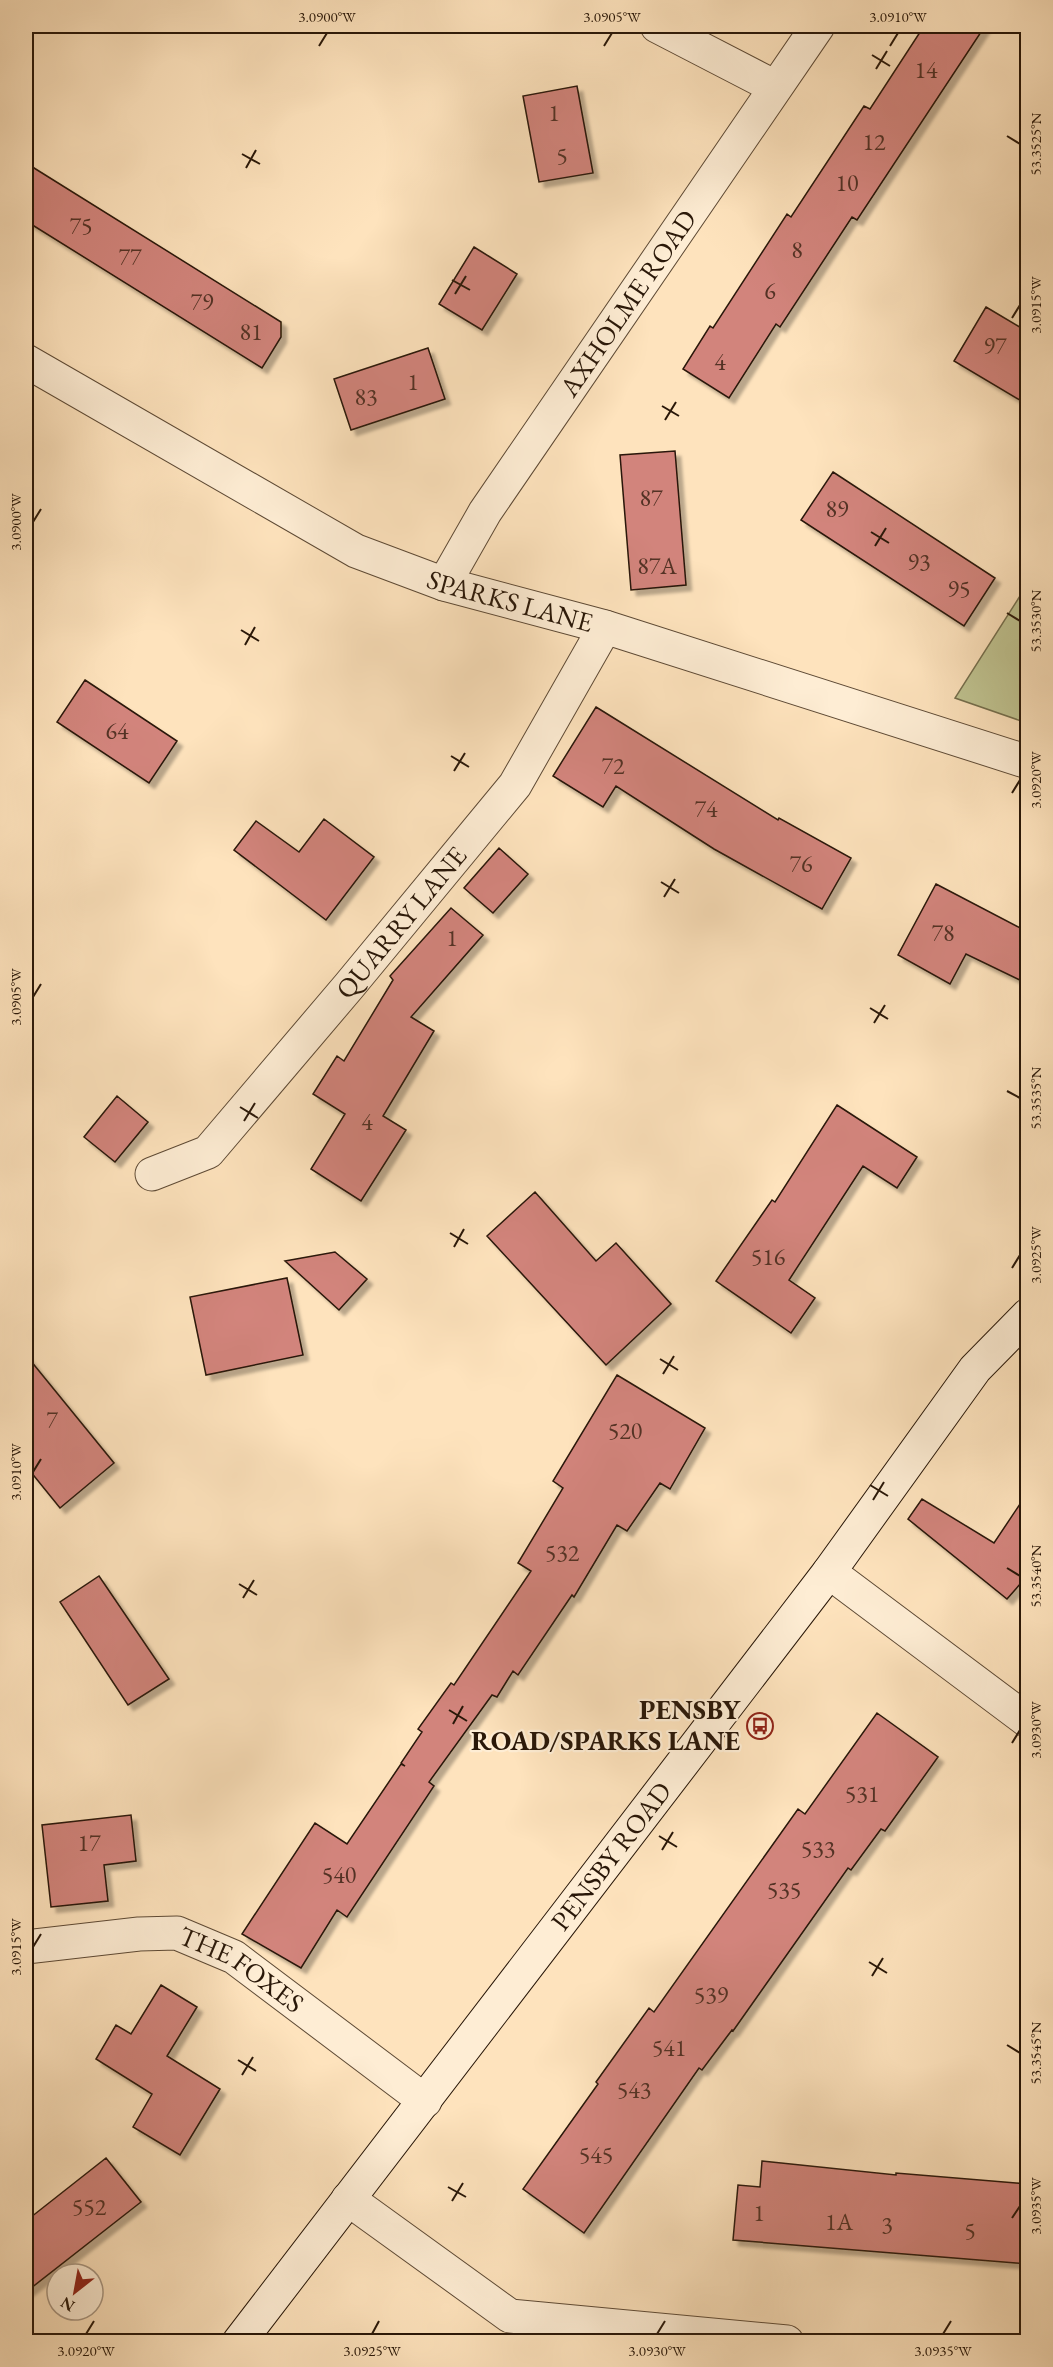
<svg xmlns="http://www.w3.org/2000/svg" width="1053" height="2367" viewBox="0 0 1053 2367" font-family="'EB Garamond',serif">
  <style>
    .green { fill: #c0c491; stroke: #746e4c; stroke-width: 1.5 }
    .building { fill: #d2847b; stroke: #291708; stroke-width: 1.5; filter: url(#shadow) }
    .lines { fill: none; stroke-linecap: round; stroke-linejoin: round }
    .street-casing { stroke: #5e4a35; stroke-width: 35 }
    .secondary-casing { stroke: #291708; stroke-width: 35 }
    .street { stroke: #feedd4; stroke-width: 33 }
    .secondary { stroke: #feedd4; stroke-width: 33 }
    .ticks { fill: none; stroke: #291708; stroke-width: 2 }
    .labels { text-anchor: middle; stroke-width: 4.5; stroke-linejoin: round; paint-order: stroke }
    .number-label { font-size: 24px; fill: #533225 }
    .street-label { font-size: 27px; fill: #291708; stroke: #feedd4 }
    .poi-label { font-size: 27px; font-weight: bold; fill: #291708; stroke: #feedd4; text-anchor: end }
    .neatline { fill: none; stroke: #291708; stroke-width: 2 }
    .ticks-label { font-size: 15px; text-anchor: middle; fill: #291708 }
  </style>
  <defs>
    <filter id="shadow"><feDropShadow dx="5.5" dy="5.5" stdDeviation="1.5" flood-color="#0004"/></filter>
  </defs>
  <rect width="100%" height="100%" fill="#fee3bd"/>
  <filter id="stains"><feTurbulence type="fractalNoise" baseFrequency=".00333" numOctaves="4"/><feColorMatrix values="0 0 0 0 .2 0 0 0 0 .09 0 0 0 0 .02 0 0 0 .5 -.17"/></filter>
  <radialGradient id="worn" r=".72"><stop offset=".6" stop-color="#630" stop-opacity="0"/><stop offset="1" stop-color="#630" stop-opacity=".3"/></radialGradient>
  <!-- green -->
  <path class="green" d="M1027,585V723L955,698Z"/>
  <!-- building -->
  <path class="building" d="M924,26H985L857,220L852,217L780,327L776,324L729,398L683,369L710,326L713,328L787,214L791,217L864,106L870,109Z
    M577,86L593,173L539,182L523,96Z
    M26,163L281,322V337L262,368L26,221Z
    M474,247L517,274L482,330L439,304Z
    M986,307L1028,332V405L954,361Z
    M428,348L445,399L351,430L334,379Z
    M675,451L686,585L631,590L620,455Z
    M833,472L995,578L964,626L801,520Z
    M85,680L177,741L149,783L57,722Z
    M596,707L778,820L779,818L851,858L822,909L714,849L616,786L603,807L553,776Z
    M324,819L374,857L326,920L234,850L256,821L299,852Z
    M499,848L528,874L493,913L464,888Z
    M936,884L1028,932V984L966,954L950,984L898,955Z
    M451,908L483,935L411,1017L434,1031L383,1116L406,1130L361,1201L311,1169L345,1114L313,1094L337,1056L344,1061L393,980L390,976Z
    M117,1096L148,1122L115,1162L84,1137Z
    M837,1105L917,1157L897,1188L863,1166L789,1280L815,1298L791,1333L716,1281L772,1200L775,1202Z
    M535,1192L596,1261L616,1243L671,1304L606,1365L487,1236Z
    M335,1252L367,1279L339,1310L285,1261Z
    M287,1278L303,1355L206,1375L190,1297Z
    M26,1355L114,1463L60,1508L26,1466Z
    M617,1375L705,1428L670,1489L660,1483L627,1531L617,1525L574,1597L572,1595L518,1675L513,1671L497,1697L492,1695L429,1782L434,1786L347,1917L337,1910L301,1968L242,1934L315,1823L347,1844L401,1764L405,1766L401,1763L422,1732L418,1729L451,1683L454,1685L531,1571L518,1563L563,1488L553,1481Z
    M1028,1492V1575L1007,1599L908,1519L922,1499L994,1543Z
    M99,1576L169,1679L128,1705L60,1602Z
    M877,1713L938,1757L885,1831L881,1829L851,1870L848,1868L733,2031L732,2030L702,2070L699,2068L584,2233L523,2189L598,2084L596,2082L649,2008L654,2012L798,1809L805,1814Z
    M131,1815L136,1861L104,1865L108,1901L51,1907L42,1825Z
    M161,1985L197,2007L167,2056L220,2089L180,2155L133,2127L152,2094L96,2059L116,2025L131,2034Z
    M106,2158L141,2202L26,2292V2221Z
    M762,2161L896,2175V2173L1028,2184V2264L733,2240L738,2185L760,2187Z"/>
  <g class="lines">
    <defs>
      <g id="street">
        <path d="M657,26L775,87"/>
        <path id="s1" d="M26,361L356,551L444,584L605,627L1028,762"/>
        <path id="s2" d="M444,584L485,512L818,26"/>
        <path id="s3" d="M152,1174L208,1152L349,986L515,785L605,627"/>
        <path d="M829,1572L1028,1721"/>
        <path id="s4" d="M26,1947L139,1934L177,1933L234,1957L425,2101"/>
        <path d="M348,2199L510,2316L787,2342"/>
      </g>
      <g id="secondary">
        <path id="s5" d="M239,2342L829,1572L975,1369L1028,1315"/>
      </g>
    </defs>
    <!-- street casing -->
    <use href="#street" class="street-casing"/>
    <!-- secondary casing -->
    <use href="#secondary" class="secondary-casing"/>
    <!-- street -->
    <use href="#street" class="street"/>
    <!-- secondary -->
    <use href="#secondary" class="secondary"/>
  </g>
  <!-- ticks -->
  <path class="ticks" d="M319,46L327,33M604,46L612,33M890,46L898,33M872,55L890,66M876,69L887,51M1007,136L1020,144M242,154L260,164M246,168L256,150M452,280L470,290M455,294L466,276M1012,318L1020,305M662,406L679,416M665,420L676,402M33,522L41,509M871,532L889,543M875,546L886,528M1007,613L1020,621M241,630L259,641M245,645L255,627M451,756L469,767M454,771L465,753M1012,793L1020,780M661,882L679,893M664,897L675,879M33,997L41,984M870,1008L888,1019M874,1023L885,1005M1007,1091L1020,1098M240,1107L258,1118M244,1121L255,1103M450,1233L468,1244M454,1247L464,1229M1012,1268L1020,1255M660,1359L678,1370M663,1374L674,1356M33,1472L41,1459M870,1485L888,1496M873,1500L884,1482M1007,1568L1020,1576M239,1584L257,1595M243,1598L254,1580M449,1710L467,1721M453,1724L463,1706M1012,1743L1020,1730M659,1836L677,1847M662,1850L673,1832M33,1947L41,1934M869,1962L887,1973M872,1976L883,1958M1007,2045L1020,2053M238,2060L256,2071M242,2075L253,2057M448,2187L466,2197M452,2201L463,2183M1012,2218L1020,2206M86,2334L94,2321M372,2334L379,2321M657,2334L665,2321M943,2334L951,2321"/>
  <!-- icons -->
  <defs>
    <symbol id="bus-ring" viewBox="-11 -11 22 22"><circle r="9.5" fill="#feedd4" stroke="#8f2418" stroke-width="1.5"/><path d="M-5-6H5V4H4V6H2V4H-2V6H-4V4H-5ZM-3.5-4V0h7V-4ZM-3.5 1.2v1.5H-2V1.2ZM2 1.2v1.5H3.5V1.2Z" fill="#8f2418"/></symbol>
  </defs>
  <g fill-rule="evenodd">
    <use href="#bus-ring" x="745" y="1711" width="30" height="30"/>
  </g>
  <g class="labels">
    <!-- number labels -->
    <g class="number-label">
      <text x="926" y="78">14</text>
      <text x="554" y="121">1</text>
      <text x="874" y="150">12</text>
      <text x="562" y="164">5</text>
      <text x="847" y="191">10</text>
      <text x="81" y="234">75</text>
      <text x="797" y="258">8</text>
      <text x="130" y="265">77</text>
      <text x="770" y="299">6</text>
      <text x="202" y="310">79</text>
      <text x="251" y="340">81</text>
      <text x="995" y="354">97</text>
      <text x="720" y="370">4</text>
      <text x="413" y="390">1</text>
      <text x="366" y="405">83</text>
      <text x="651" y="506">87</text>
      <text x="837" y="517">89</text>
      <text x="919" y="570">93</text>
      <text x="657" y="574">87A</text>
      <text x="959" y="597">95</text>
      <text x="117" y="739">64</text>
      <text x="613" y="774">72</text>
      <text x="706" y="817">74</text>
      <text x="801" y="872">76</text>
      <text x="943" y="941">78</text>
      <text x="452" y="946">1</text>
      <text x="367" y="1130">4</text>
      <text x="768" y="1265">516</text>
      <text x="52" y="1428">7</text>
      <text x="625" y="1439">520</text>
      <text x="562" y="1561">532</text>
      <text x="862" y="1802">531</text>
      <text x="89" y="1851">17</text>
      <text x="818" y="1857">533</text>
      <text x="339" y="1883">540</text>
      <text x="784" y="1898">535</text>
      <text x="711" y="2003">539</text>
      <text x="669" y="2056">541</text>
      <text x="634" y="2098">543</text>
      <text x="596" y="2163">545</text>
      <text x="89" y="2215">552</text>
      <text x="759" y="2221">1</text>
      <text x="839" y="2230">1A</text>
      <text x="887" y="2233">3</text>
      <text x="970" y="2239">5</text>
    </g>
    <!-- street labels -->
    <g class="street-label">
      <text dy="9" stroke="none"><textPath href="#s2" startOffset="336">AXHOLME ROAD</textPath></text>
      <text dy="9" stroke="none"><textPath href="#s1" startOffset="543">SPARKS LANE</textPath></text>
      <text dy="9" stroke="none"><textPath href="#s3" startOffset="360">QUARRY LANE</textPath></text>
      <text dy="9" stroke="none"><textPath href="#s5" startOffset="612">PENSBY ROAD</textPath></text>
      <text dy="9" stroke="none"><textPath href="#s4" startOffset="226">THE FOXES</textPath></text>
    </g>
    <!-- poi labels -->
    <g class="poi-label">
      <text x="740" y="1719">PENSBY<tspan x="740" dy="31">ROAD/SPARKS LANE</tspan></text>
    </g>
  </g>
  <!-- margin -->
  <rect width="1053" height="2367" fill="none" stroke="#fee3bd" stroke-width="66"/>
  <!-- north arrow -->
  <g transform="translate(75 2292) rotate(211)"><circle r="28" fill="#feedd4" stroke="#a99782" stroke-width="1.5"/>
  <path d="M0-4.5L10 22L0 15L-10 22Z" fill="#8f2418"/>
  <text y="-9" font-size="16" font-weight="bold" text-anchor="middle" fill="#291708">N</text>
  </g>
  <rect x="33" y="33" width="987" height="2301" class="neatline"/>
  <g class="ticks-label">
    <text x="327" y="22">3.0900°W</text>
    <text x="612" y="22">3.0905°W</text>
    <text x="898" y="22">3.0910°W</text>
    <text transform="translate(1036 144) rotate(-90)" y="5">53.3525°N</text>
    <text transform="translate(1036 305) rotate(-90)" y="5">3.0915°W</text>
    <text transform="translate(16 522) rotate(-90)" y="5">3.0900°W</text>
    <text transform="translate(1036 621) rotate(-90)" y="5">53.3530°N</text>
    <text transform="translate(1036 780) rotate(-90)" y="5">3.0920°W</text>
    <text transform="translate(16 997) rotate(-90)" y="5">3.0905°W</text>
    <text transform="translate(1036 1098) rotate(-90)" y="5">53.3535°N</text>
    <text transform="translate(1036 1255) rotate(-90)" y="5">3.0925°W</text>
    <text transform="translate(16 1472) rotate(-90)" y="5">3.0910°W</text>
    <text transform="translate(1036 1576) rotate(-90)" y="5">53.3540°N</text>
    <text transform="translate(1036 1730) rotate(-90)" y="5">3.0930°W</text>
    <text transform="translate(16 1947) rotate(-90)" y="5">3.0915°W</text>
    <text transform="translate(1036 2053) rotate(-90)" y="5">53.3545°N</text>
    <text transform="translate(1036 2206) rotate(-90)" y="5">3.0935°W</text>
    <text x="86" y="2356">3.0920°W</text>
    <text x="372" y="2356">3.0925°W</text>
    <text x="657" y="2356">3.0930°W</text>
    <text x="943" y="2356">3.0935°W</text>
  </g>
  <rect width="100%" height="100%" filter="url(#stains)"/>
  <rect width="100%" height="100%" fill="url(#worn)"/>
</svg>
